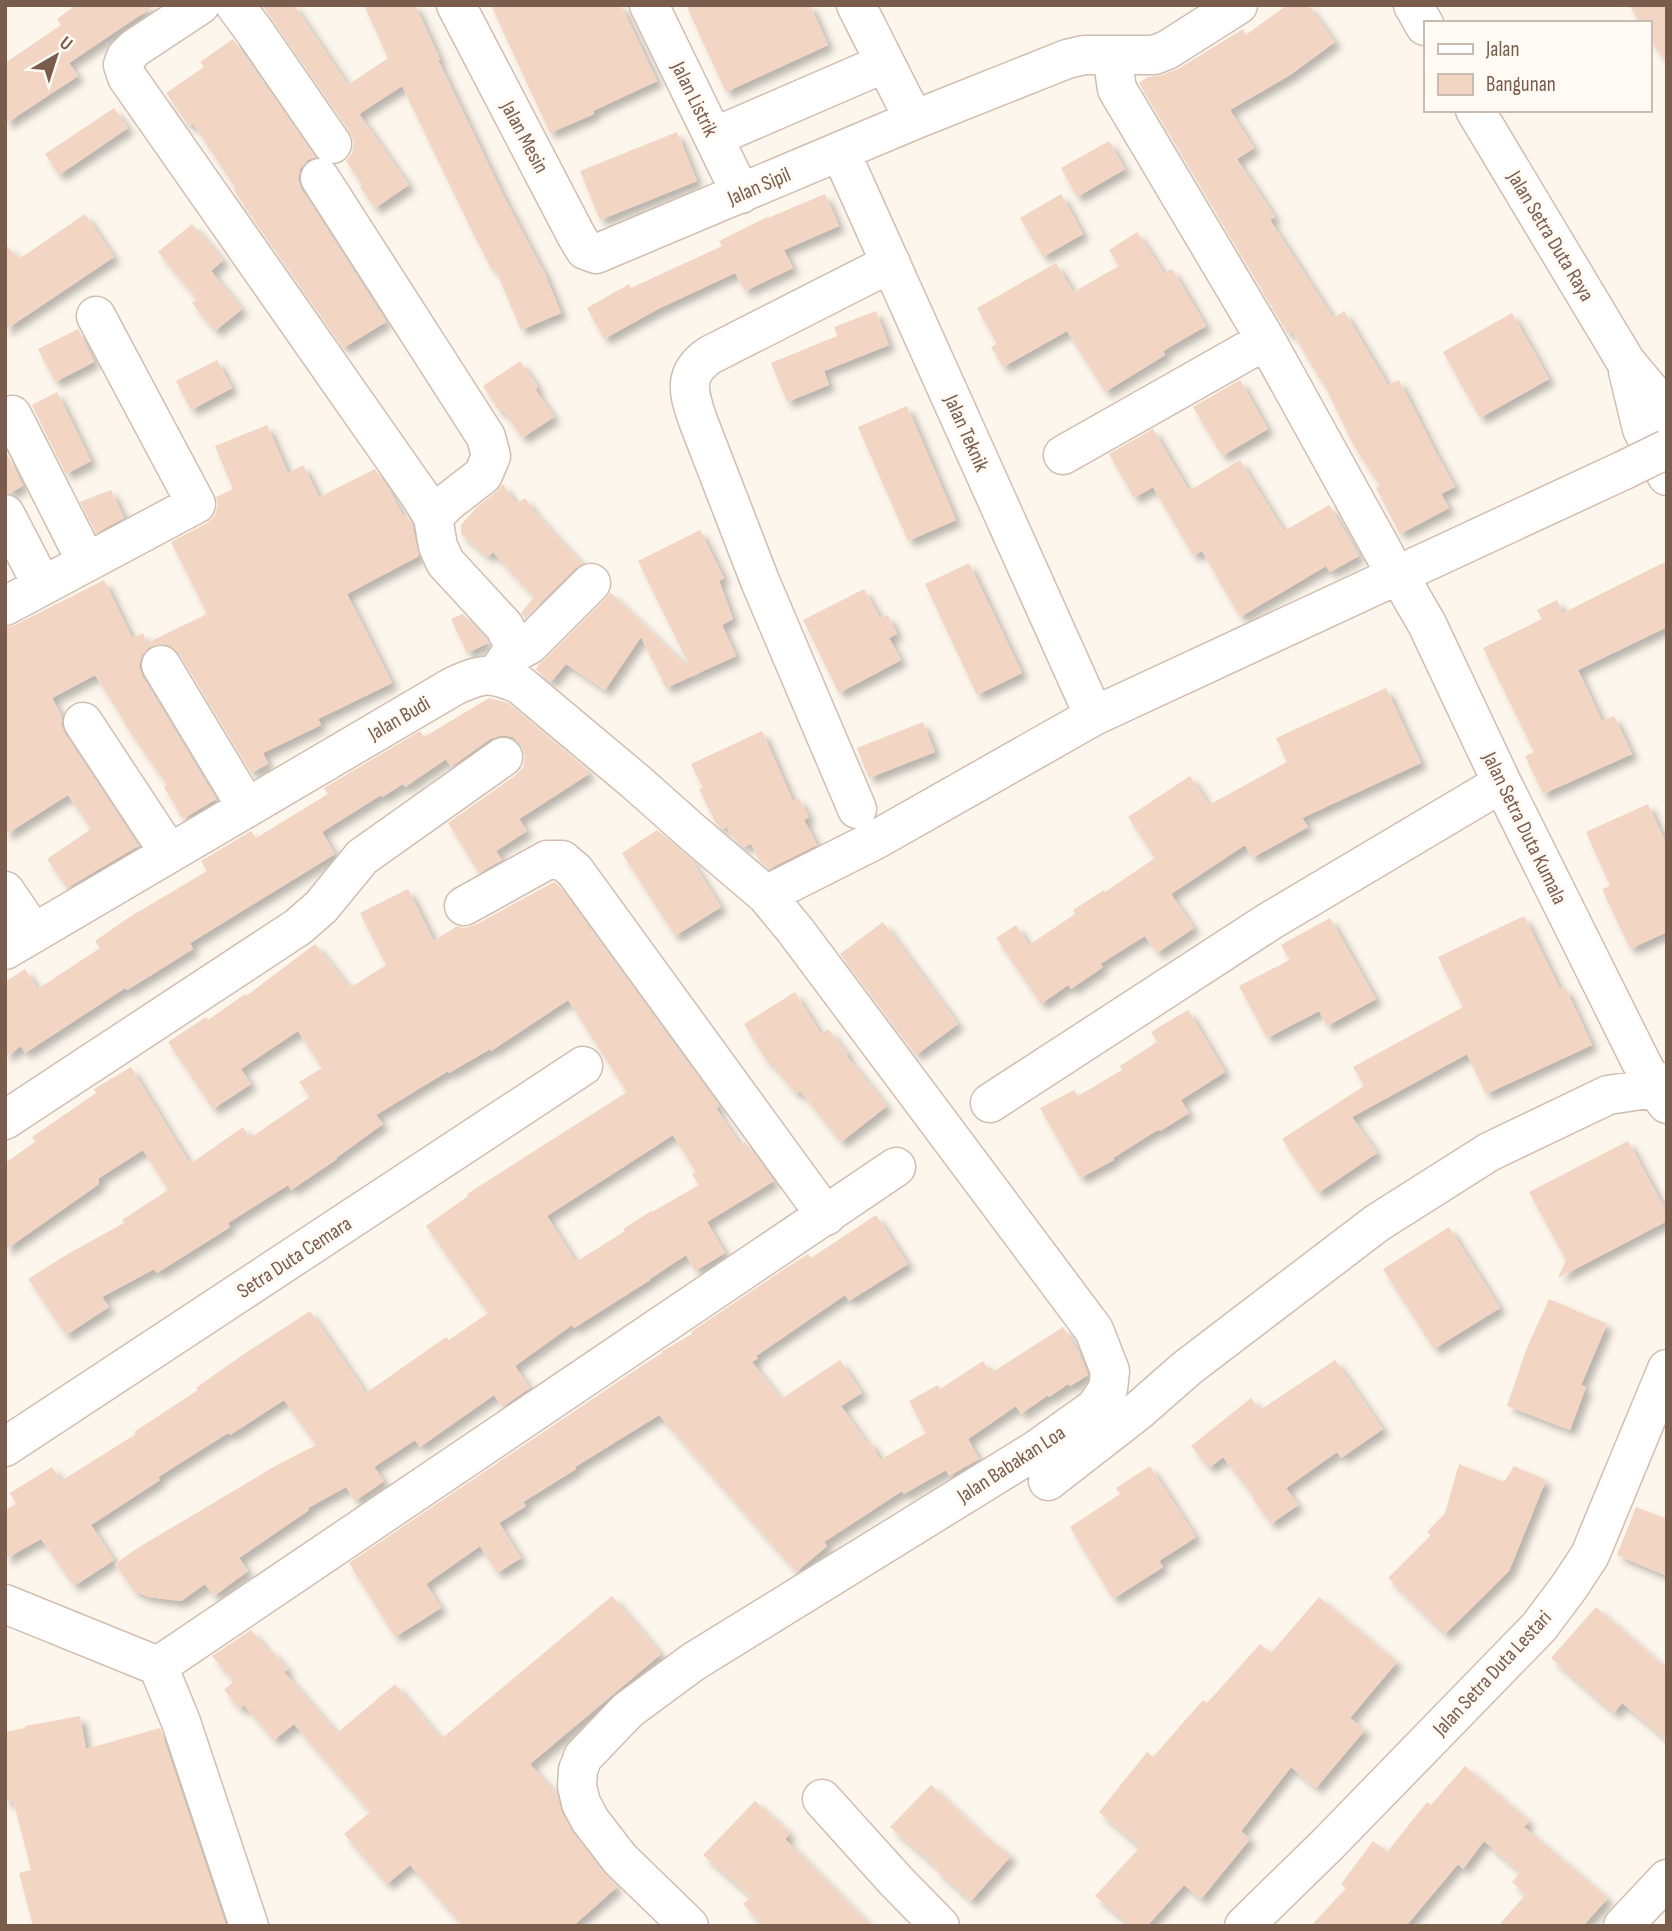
<svg xmlns="http://www.w3.org/2000/svg" width="1672" height="1931" viewBox="0 0 1672 1931" font-family="'Sofia Sans Condensed',sans-serif">
  <style>
    .building { fill: #f3d5c3; fill-rule: evenodd; filter: url(#shadow) }
    .lines { fill: none; stroke-linecap: round; stroke-linejoin: round }
    .minor-casing { stroke: #d1beb0; stroke-width: 41 }
    .minor { stroke: #fff; stroke-width: 38 }
    .minor-bridge-casing { stroke: #d1beb0; stroke-width: 41; stroke-linecap: butt }
    .minor-bridge { stroke: #fff; stroke-width: 38 }
    .labels { text-anchor: middle; stroke-width: 6; stroke-linejoin: round; paint-order: stroke }
    .street-label { font-size: 21px; fill: #7a5c4d; stroke: #fffaf3 }
  </style>
  <defs>
    <filter id="shadow"><feDropShadow dx="6" dy="6" stdDeviation="3.5" flood-color="#0004"/></filter>
  </defs>
  <rect width="100%" height="100%" fill="#fdf6ec"/>
  <!-- building -->
  <path class="building" d="M76,5H155L69,63L78,76L5,124V63L61,25L57,19Z
    M262,5H294L348,85L388,58L364,5H415L440,59L438,60L505,199L541,267H542L561,313L521,330L495,268L492,270L472,231L402,86L359,114L409,185L375,208L360,187L362,185L346,161L352,153L354,143L350,132Z
    M491,5H621L657,81L593,111L594,114L550,133Z
    M686,5H810L828,45L726,92Z
    M1287,5H1308L1335,42L1290,75L1230,110L1254,148L1237,159L1275,217L1270,220L1333,318L1344,311L1388,385L1399,380L1436,453L1455,487L1441,494L1449,508L1400,534L1376,488L1380,486L1354,446L1321,378H1319L1292,331L1288,334L1139,83L1148,77L1162,75L1178,69L1243,29L1246,35Z
    M1629,5H1667V64L1649,37V23H1640Z
    M233,39L315,157L308,160L300,169L298,178L301,189L386,322L343,348L254,220L234,190L236,189L193,123L189,126L166,93L204,67L200,62Z
    M114,108L128,128L59,175L45,154Z
    M677,132L697,181L600,220L580,171Z
    M1109,141L1125,169L1077,197L1061,168Z
    M825,194L839,226L784,250L793,268L745,291L735,273L658,309L604,339L587,308L629,284L631,288L722,246L719,241L767,217L768,218Z
    M1061,194L1083,234L1043,257L1020,218Z
    M85,214L114,257L5,330V244L19,259Z
    M192,224L223,260L211,271L242,309L215,331L192,303L197,299L158,252Z
    M1137,232L1164,273L1172,269L1206,326L1163,351L1165,355L1105,392L1067,331L1003,367L991,347L997,344L977,308L1056,263L1073,292L1119,266L1109,250Z
    M876,311L889,345L824,371L829,385L787,402L771,363L837,336L834,327Z
    M1512,313L1549,379L1480,418L1443,352Z
    M78,329L94,362L55,382L38,349Z
    M217,360L232,388L191,410L176,381Z
    M520,361L538,387L535,389L554,417L522,438L503,410L500,412L483,386Z
    M1240,380L1268,429L1222,456L1193,407Z
    M57,392L91,461L66,474L32,405Z
    M907,406L956,520L908,541L858,427Z
    M267,425L288,473L303,465L319,497L375,469L390,491L403,516L406,515L412,525L419,556L347,594L392,683L318,719L321,725L263,753L268,764L251,773L179,653L171,646L161,643L149,647L142,655L139,666L142,676L216,799L183,819L164,787L167,785L124,723L125,722L95,675L52,698L62,717L61,724L65,734L138,846L67,888L47,859L91,829L68,795L5,835V628L15,625L104,580L132,638L143,633L147,643L207,614L171,542L207,523L215,515L218,505L216,497L233,489L215,446Z
    M1153,429L1189,491L1240,460L1284,531L1329,505L1359,556L1330,572L1326,566L1240,617L1202,551L1193,556L1153,487L1134,498L1109,454Z
    M5,450L23,486L9,493L5,492Z
    M503,484L516,504L525,498L534,511L582,564L576,568L525,618L521,613L534,597L493,552L488,557L461,534V525L477,507L496,492Z
    M111,490L124,518L96,533L80,502Z
    M700,530L724,578L719,581L733,619L722,625L736,656L666,688L641,637L605,690L566,664L551,682L535,669L538,667L537,666L544,660L606,598L610,592L692,671L638,561Z
    M1667,561V627L1578,670L1602,721L1614,716L1632,754L1543,794L1525,756L1534,752L1483,648L1542,619L1537,610L1557,600L1563,613Z
    M969,563L1022,673L977,695L925,584Z
    M864,589L880,618L888,615L897,634L889,638L901,660L839,693L803,620Z
    M463,614L488,643L467,653L451,619Z
    M1386,688L1421,763L1302,818L1308,827L1252,858L1245,845L1171,894L1194,928L1157,953L1145,936L1100,964L1103,967L1071,989L1068,985L1041,1004L996,938L1016,925L1029,945L1075,914L1073,910L1104,890L1105,892L1155,858L1128,817L1190,776L1209,805L1287,762L1276,738Z
    M489,698L508,703L585,768L589,774L519,819L527,831L496,851L502,860L479,873L448,823L516,775L523,767L525,756L521,745L513,737L502,735L490,739L451,767L446,759L405,787L403,784L382,797L381,795L322,832L335,854L190,943L193,949L161,969L127,990L125,988L25,1053L21,1046L5,1057V982L25,969L38,989L100,948L95,941L128,918L207,871L201,861L251,831L256,838L328,794L324,788L420,731L424,737Z
    M923,722L935,752L869,778L857,748Z
    M762,731L793,801L799,798L809,817L804,820L817,845L769,869L760,861L751,844L744,847L732,837L727,827L722,829L716,823L699,789L703,788L691,764Z
    M1648,804L1667,846V932L1630,949L1602,889L1610,886L1586,832Z
    M657,830L691,859L721,907L675,936L622,853Z
    M554,882L559,886L719,1106L716,1108L740,1145L745,1142L774,1181L707,1222L725,1253L695,1271L686,1255L650,1279V1280L574,1328L572,1325L515,1366L530,1388L502,1407L494,1395L420,1447L415,1440L374,1467L384,1481L355,1501L346,1487L308,1508L309,1510L239,1558L248,1571L214,1596L205,1584L181,1601L149,1597L134,1591L115,1564L136,1549L277,1465L316,1445L284,1400L230,1435L228,1433L158,1477L160,1480L91,1525L114,1560L74,1586L41,1539L5,1559V1510L16,1504L10,1493L52,1467L61,1481L136,1434L134,1432L198,1390L196,1388L241,1356L310,1311L366,1393L446,1337L449,1340L488,1313L426,1226L468,1196L467,1194L627,1092L568,1000L491,1051L490,1049L449,1073L448,1071L376,1115L383,1124L336,1158L337,1159L291,1190L288,1185L228,1223L230,1227L157,1273L154,1269L102,1297L109,1307L66,1335L28,1279L66,1255L124,1223L122,1220L168,1190L143,1150L99,1178V1184L5,1250V1163L35,1142L32,1137L96,1093L94,1089L131,1067L190,1164L243,1127L250,1138L310,1097L299,1082L322,1068L298,1031L241,1069L251,1084L213,1109L168,1042L206,1017L208,1020L245,994L246,996L315,944L350,988L386,965L360,913L408,889L434,941L457,926L464,928L475,925ZM673,1135L696,1172L692,1174L699,1185L652,1212L651,1211L623,1229L625,1231L576,1262L547,1216Z
    M1524,916L1560,989L1565,987L1592,1045L1486,1094L1467,1054L1352,1117L1377,1153L1318,1193L1282,1139L1364,1086L1353,1067L1463,1007L1438,957Z
    M1330,918L1376,999L1327,1026L1319,1011L1267,1038L1239,986L1290,960L1281,945Z
    M883,922L958,1024L916,1055L840,954Z
    M795,992L821,1034L828,1029L848,1054L846,1055L887,1106L841,1142L800,1091L796,1094L770,1062L768,1063L744,1024Z
    M1188,1010L1225,1072L1181,1100L1189,1113L1160,1131L1159,1129L1113,1158L1114,1160L1080,1178L1040,1108L1074,1090L1078,1096L1122,1070L1120,1066L1157,1042L1151,1032Z
    M1628,1141L1667,1213V1221L1558,1278L1566,1260L1529,1192Z
    M876,1215L908,1264L849,1301L845,1295L756,1356L758,1358L752,1362L781,1399L840,1360L862,1393L841,1406L867,1443L870,1441L880,1460L926,1433L909,1401L938,1385L940,1389L983,1361L991,1373L1063,1327L1079,1353L1088,1375L1070,1386L1068,1384L1049,1397L1048,1395L1021,1414L1016,1406L968,1439L979,1459L949,1476L946,1470L904,1494L902,1491L824,1542L827,1546L796,1572L659,1415L575,1467L576,1469L523,1502L526,1506L499,1523L521,1558L497,1573L480,1546L426,1584L441,1608L395,1637L349,1563L637,1369L662,1353L661,1352L692,1334L691,1332L783,1270L808,1254L811,1258Z
    M1449,1227L1500,1308L1434,1349L1383,1269Z
    M1549,1299L1607,1324L1581,1385L1586,1387L1570,1430L1507,1406L1526,1350Z
    M1335,1360L1383,1429L1341,1458L1337,1452L1286,1488L1298,1505L1271,1524L1252,1498L1254,1497L1223,1457L1209,1468L1191,1446L1251,1398L1260,1410Z
    M1459,1464L1504,1482L1514,1466L1546,1480L1509,1571L1445,1634L1388,1578L1431,1535L1427,1532L1445,1513Z
    M1150,1466L1196,1537L1159,1561L1163,1567L1113,1599L1070,1527L1120,1494L1116,1488Z
    M1636,1507L1667,1519V1576L1617,1555Z
    M612,1596L661,1654L530,1764L557,1795L562,1813L573,1833L603,1872L617,1887L573,1926H463L410,1865L387,1884L344,1834L370,1812L294,1724L274,1740L244,1705L240,1709L224,1690L234,1681L212,1656L251,1630L269,1652L271,1650L288,1669L284,1672L337,1733L395,1684L441,1739Z
    M1319,1597L1397,1662L1350,1718L1365,1730L1316,1788L1291,1767L1241,1831L1250,1839L1201,1899L1184,1885L1147,1926H1131L1095,1896L1140,1847L1099,1812L1147,1752L1153,1757L1203,1700L1207,1703L1260,1644L1271,1653Z
    M1596,1607L1667,1669V1740L1622,1703L1614,1713L1551,1658Z
    M80,1716L86,1749L160,1728L226,1926H33L19,1873L31,1870L13,1800L5,1802V1732L25,1728V1726Z
    M1465,1766L1529,1821L1524,1827L1608,1898L1583,1926H1498L1526,1894L1512,1882L1520,1872L1484,1841L1463,1869L1458,1864L1406,1926H1311L1346,1888L1341,1884L1373,1841L1387,1852L1427,1802L1431,1805Z
    M931,1785L980,1832L1011,1856L971,1901L936,1870L938,1868L890,1827Z
    M755,1801L790,1833L785,1839L871,1926H764L743,1904L751,1897L703,1855Z"/>
  <g class="lines">
    <defs>
      <path id="minor" d="M200,5L135,48L126,57L123,65L127,77L421,497L433,517L438,546L445,562L504,626L513,643L510,655L496,675
        M235,5L257,35L332,144
        M456,5L576,235L585,250L596,254L914,120L1067,59L1084,55H1154L1167,50L1238,5
        M649,5L741,194
        M856,5L914,120
        M1413,5L1425,26
        M1112,55L1117,89L1266,340L1386,557
        M1475,110L1626,362L1667,411
        M714,137L885,63
        M840,151L1094,716
        M320,178L486,437L491,456L483,475L448,502L433,517
        M1628,371L1642,429L1667,476
        M12,415L86,561
        M1063,455L1266,340
        M5,514L42,585
        M1409,593L1427,624L1502,783L1641,1062L1655,1088L1667,1104
        M5,606L196,504L96,316
        M510,655L529,645L591,583
        M161,665L247,808
        M83,722L162,842L168,854
        M857,809L760,581L697,418C688,391 683,373 710,355L891,263
        M5,891L33,932
        M766,895L877,839L1094,716L1624,470
        M464,906L547,860H562L575,871L826,1216
        M5,950L454,686C484,673 488,672 519,684L636,782L691,831L766,895L795,930L1094,1330L1110,1371L1108,1389L1095,1408L1036,1450L693,1662L628,1710L583,1757L578,1770L577,1786L581,1803L590,1820L620,1859L689,1926
        M990,1103L1270,921L1502,783
        M5,1120L298,927L321,907L362,857L503,757
        M5,1447L583,1066
        M1048,1481L1138,1411L1187,1368L1377,1223L1489,1152L1608,1095L1655,1088L1667,1082
        M5,1604L158,1666
        M158,1666L896,1167
        M158,1666L181,1722L249,1926
        M822,1799L896,1881L940,1926
        M1244,1926L1328,1844L1539,1627L1569,1587L1590,1555L1667,1369
        M1623,1926L1667,1879"/>
    </defs>
    <!-- minor casing -->
    <use href="#minor" class="minor-casing"/>
    <!-- minor -->
    <use href="#minor" class="minor"/>
    <defs>
      <path id="minor-bridge" d="M1624,470L1667,449"/>
    </defs>
    <!-- minor-bridge casing -->
    <use href="#minor-bridge" class="minor-bridge-casing"/>
    <!-- minor-bridge -->
    <use href="#minor-bridge" class="minor-bridge"/>
  </g>
  <g class="labels">
    <!-- street labels -->
    <g class="street-label">
      <text transform="translate(695 99) rotate(64)" y="7">Jalan Listrik</text>
      <text transform="translate(525 137) rotate(62)" y="7">Jalan Mesin</text>
      <text transform="translate(759 186) rotate(-23)" y="7">Jalan Sipil</text>
      <text transform="translate(1551 236) rotate(59)" y="7">Jalan Setra Duta Raya</text>
      <text transform="translate(967 433) rotate(66)" y="7">Jalan Teknik</text>
      <text transform="translate(399 718) rotate(-30)" y="7">Jalan Budi</text>
      <text transform="translate(1525 828) rotate(64)" y="7">Jalan Setra Duta Kumala</text>
      <text transform="translate(294 1257) rotate(-33)" y="7">Setra Duta Cemara</text>
      <text transform="translate(1011 1464) rotate(-33)" y="7">Jalan Babakan Loa</text>
      <text transform="translate(1492 1673) rotate(-47)" y="7">Jalan Setra Duta Lestari</text>
    </g>
  </g>
  <!-- border -->
  <rect width="1672" height="1931" fill="none" stroke="#7a5c4d" stroke-width="14"/>
  <!-- legend -->
  <rect x="1424" y="21" width="228" height="91" fill="#fffaf3" stroke="#cabbb1" stroke-width="2"/>
  <rect x="1438" y="44" width="35" height="10" fill="#ffffff" stroke="#cabbb1" stroke-width="2"/>
  <text x="1486" y="56" font-size="21" fill="#7a5c4d">Jalan</text>
  <rect x="1438" y="74" width="35" height="21" fill="#f3d5c3" stroke="#cabbb1" stroke-width="2"/>
  <text x="1486" y="91" font-size="21" fill="#7a5c4d">Bangunan</text>
  <!-- north arrow -->
  <g transform="translate(56 56) rotate(39)" stroke="#fffaf3" stroke-width="5" paint-order="stroke">
  <path d="M0-5L12 26L0 18L-12 26Z" fill="#7a5c4d"/>
  <text y="-10" font-size="19" font-weight="bold" text-anchor="middle" fill="#7a5c4d">U</text>
  </g>
</svg>
